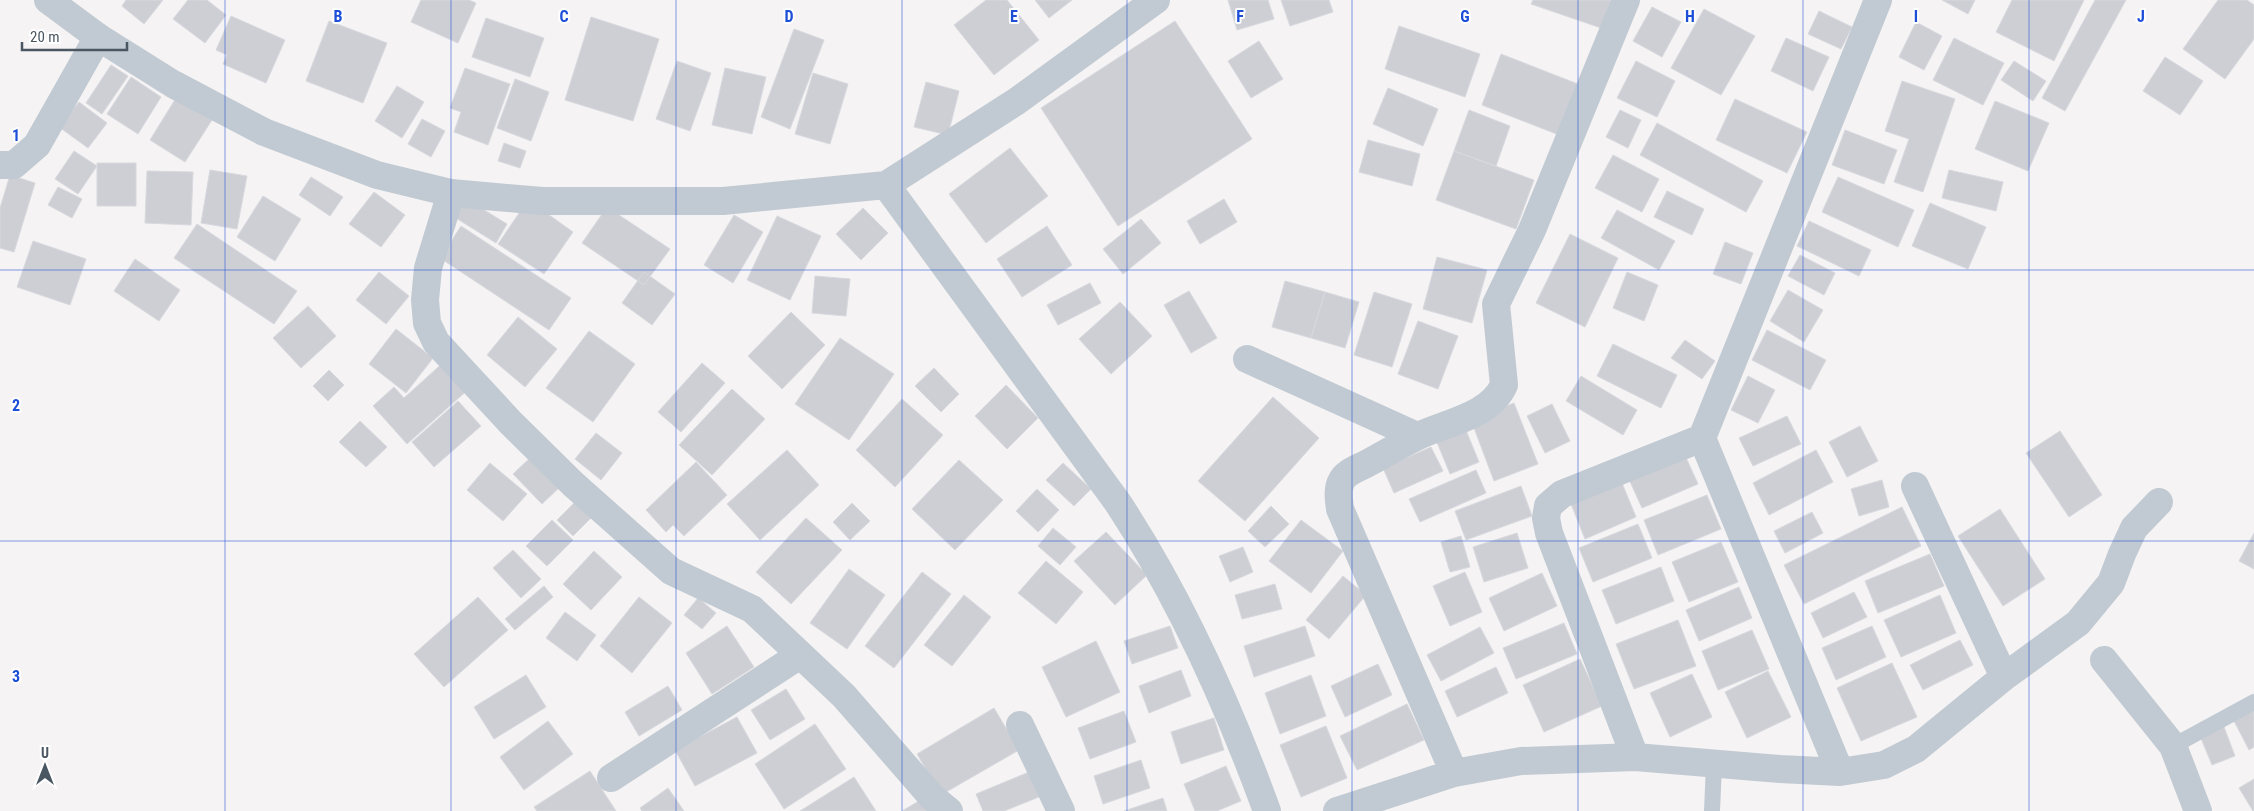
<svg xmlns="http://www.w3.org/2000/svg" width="2254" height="811" viewBox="0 0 2254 811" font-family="'Roboto Condensed',sans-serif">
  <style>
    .building { fill: #cdcfd5; stroke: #d7d9de }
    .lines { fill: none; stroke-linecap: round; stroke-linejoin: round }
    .service { stroke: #c1cad2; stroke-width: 16 }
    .minor { stroke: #c1cad2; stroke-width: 28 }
    .tertiary { stroke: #c1cad2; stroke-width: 28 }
    .grid { fill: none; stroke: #1d4ed8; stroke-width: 1; stroke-opacity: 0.55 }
    .grid-label { font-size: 16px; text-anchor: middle; font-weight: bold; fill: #1d4ed8; stroke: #fff; stroke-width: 4; stroke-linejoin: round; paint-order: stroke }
  </style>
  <rect width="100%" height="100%" fill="#f5f3f3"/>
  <!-- building -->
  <path class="building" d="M126,0H163L144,24L122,6Z
    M188,0H207L226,15L205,43L173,19Z
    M421,0H469L476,3L458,43L411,22Z
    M986,0H1007L1039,40L994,75L954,25Z
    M1035,0H1072L1049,18Z
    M1228,0H1268L1274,19L1237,30Z
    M1281,0H1329L1333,12L1290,26Z
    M1533,0H1611L1601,28L1531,4Z
    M1942,0H1975L1968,14Z
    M2012,0H2084L2054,61L1996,32Z
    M2095,0H2126L2065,111L2042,98Z
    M2218,0H2247L2254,5V39L2225,79L2183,49Z
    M1652,7L1681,22L1662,57L1633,41Z
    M1704,9L1755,36L1721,95L1671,68Z
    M1819,11L1852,27L1841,49L1808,34Z
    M231,16L285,40L266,83L223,64L227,55L216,50Z
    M591,17L659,39L633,121L565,100Z
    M486,18L544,38L530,77L472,57Z
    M329,21L387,43L363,103L306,81Z
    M1175,21L1252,139L1118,226L1041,108Z
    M1916,22L1942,36L1924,70L1899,57Z
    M1399,26L1480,54L1465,97L1385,69Z
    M794,29L824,40L790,129L761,117Z
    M1786,38L1829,57L1813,91L1771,71Z
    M1954,38L2004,63L1983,105L1933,80Z
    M1259,41L1283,79L1251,98L1228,61Z
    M1501,54L1578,84L1559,135L1482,105Z
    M2165,57L2203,81L2180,115L2143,91Z
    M677,61L711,73L690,131L656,119Z
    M1636,61L1675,81L1657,117L1617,98Z
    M2014,61L2046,81L2033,101L2001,80Z
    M111,65L128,76L102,114L86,103Z
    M465,68L510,84L488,145L454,132L461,112L450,108Z
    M725,68L766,77L752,134L712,125Z
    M813,73L848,84L830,144L795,134Z
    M131,77L161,97L138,134L107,114Z
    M515,79L549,92L531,141L497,128Z
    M1902,81L1955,99L1923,192L1894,182L1909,139L1885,131Z
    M926,82L959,91L948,135L914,127Z
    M397,86L424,102L402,138L375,121Z
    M1388,88L1438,109L1423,146L1373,124Z
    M176,98L212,120L185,162L150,140Z
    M1735,99L1807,132L1787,173L1716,140Z
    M1995,101L2049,123L2028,171L1975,149Z
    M79,102L107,123L88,148L59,127Z
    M1469,110L1510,126L1496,166L1454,151Z
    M1620,110L1641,120L1628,148L1606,137Z
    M422,119L445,131L431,157L408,144Z
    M1657,123L1763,181L1746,212L1640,155Z
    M1845,130L1897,150L1884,184L1832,165Z
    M1368,140L1420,154L1412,186L1359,172Z
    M504,143L526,151L520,168L498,161Z
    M1010,148L1048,196L986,243L949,194Z
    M74,151L97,166L78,194L55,179Z
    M1454,151L1534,180L1516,229L1436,200Z
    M1613,155L1659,179L1642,212L1595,188Z
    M97,163H136V206H97Z
    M210,170L247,176L237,229L201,223Z
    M1949,170L2003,182L1996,211L1942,198Z
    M147,171L193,172L191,225L145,223Z
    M10,175L35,183L14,252L0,248V208Z
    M311,177L343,197L330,216L299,195Z
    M1838,177L1914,210L1898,247L1822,212Z
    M58,187L82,199L72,218L48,205Z
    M1667,191L1704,209L1692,235L1654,217Z
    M374,192L405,215L381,247L349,224Z
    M263,196L301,219L275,261L237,237Z
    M463,197L507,224L496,243L451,215Z
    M1224,199L1237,222L1200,244L1187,221Z
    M528,200L573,232L544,274L498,244Z
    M1930,203L1986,227L1968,269L1912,246Z
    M607,207L670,249L644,285L582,243Z
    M863,208L888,233L861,260L836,234Z
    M1617,210L1675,241L1659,270L1601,238Z
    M734,215L763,232L733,283L704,265Z
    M777,216L821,236L790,300L747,280Z
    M1141,219L1161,243L1123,274L1103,249Z
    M1809,221L1871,250L1859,276L1797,246Z
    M197,224L297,291L274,324L174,258Z
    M461,226L571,298L549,330L440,258Z
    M1047,226L1072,265L1022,297L997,259Z
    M1570,234L1618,258L1585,327L1536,303Z
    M33,241L86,259L70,305L17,287Z
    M1725,242L1753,253L1741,284L1713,274Z
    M1800,255L1835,273L1824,295L1788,276Z
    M1437,257L1487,270L1472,323L1423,309Z
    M135,259L180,290L159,321L114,291Z
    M379,272L409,296L386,324L356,300Z
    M644,272L675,294L652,325L622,303Z
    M1627,272L1658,285L1644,321L1613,308Z
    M815,276L850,279L846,316L812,313Z
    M1285,281L1325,292L1311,338L1272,327Z
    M1090,283L1101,303L1058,325L1047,305Z
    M1788,290L1823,310L1804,342L1770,321Z
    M1189,291L1217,338L1191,353L1164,305Z
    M1325,292L1359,302L1345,348L1311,338Z
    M1374,292L1412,304L1392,367L1354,355Z
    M1120,302L1152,336L1111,374L1079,339Z
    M308,306L336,336L301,368L273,338Z
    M791,312L825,345L782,389L748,356Z
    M518,317L557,349L525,387L487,355Z
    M1418,321L1458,336L1438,389L1398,374Z
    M396,329L433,358L406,393L369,364Z
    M1767,330L1826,360L1810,390L1752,360Z
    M589,331L635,364L593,422L546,388Z
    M840,338L894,374L849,440L795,404Z
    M1685,340L1715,361L1702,379L1671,358Z
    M1613,344L1677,375L1661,408L1597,376Z
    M446,360L471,387L407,444L373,406L394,387L404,398Z
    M702,363L725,383L681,432L658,412Z
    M934,368L959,394L941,412L915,386Z
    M329,370L344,385L328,401L313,386Z
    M1581,376L1637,410L1623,435L1566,401Z
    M1748,376L1775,390L1758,423L1731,410Z
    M1006,385L1038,418L1007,449L975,416Z
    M732,389L765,419L712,475L679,445Z
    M1273,397L1319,438L1245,521L1198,481Z
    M902,399L943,435L895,487L856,450Z
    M458,401L481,426L434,467L412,442Z
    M1514,403L1538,464L1494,481L1471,420Z
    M1552,404L1570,441L1545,453L1527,416Z
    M1787,416L1801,444L1753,466L1739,438Z
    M360,421L387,447L366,467L339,442Z
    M1463,423L1479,462L1450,474L1434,435Z
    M1860,426L1878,461L1847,477L1829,442Z
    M2060,431L2102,495L2069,517L2026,453Z
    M596,433L622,453L601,480L575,459Z
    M1431,447L1443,471L1394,493L1383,468Z
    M787,450L819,485L760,540L727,504Z
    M1816,450L1833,482L1769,515L1753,483Z
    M1683,451L1698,484L1642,508L1627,475Z
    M532,456L561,486L542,504L513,474Z
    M959,460L1003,500L955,550L912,509Z
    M696,462L727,495L684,536L673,525L666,532L646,510Z
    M490,463L527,494L503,521L467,490Z
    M1063,463L1091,489L1074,506L1046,480Z
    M1476,470L1486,493L1420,522L1409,499Z
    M1620,478L1636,517L1585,539L1569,499Z
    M1882,480L1889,507L1859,516L1851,489Z
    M1521,486L1532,516L1466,540L1455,511Z
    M1037,489L1059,510L1038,532L1016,511Z
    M1707,495L1721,529L1658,555L1644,520Z
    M576,501L592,517L573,536L557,520Z
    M852,503L870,521L850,540L833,522Z
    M1271,506L1289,524L1265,547L1248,531Z
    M1902,507L1921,546L1804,604L1784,565Z
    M2000,509L2045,579L2003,606L1958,536Z
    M1812,512L1823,533L1785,553L1774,531Z
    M806,518L842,550L791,604L756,572Z
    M552,520L573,540L547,566L526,546Z
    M1301,520L1343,551L1311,593L1269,561Z
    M1638,524L1652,558L1593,582L1579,548Z
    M1053,528L1076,547L1060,565L1038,546Z
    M1106,532L1147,575L1115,605L1074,561Z
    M1517,533L1528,568L1484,582L1473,547Z
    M2254,533V569L2239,561Z
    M1461,536L1470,567L1450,572L1441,542Z
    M1721,542L1738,582L1689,602L1672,562Z
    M1243,547L1253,572L1230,582L1219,556Z
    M513,550L541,579L521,598L493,568Z
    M594,551L622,577L591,610L563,584Z
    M1930,554L1944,586L1878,613L1865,581Z
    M1046,561L1083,592L1056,624L1018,593Z
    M1661,567L1674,601L1616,624L1602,590Z
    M849,569L885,595L847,649L810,623Z
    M922,572L951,594L894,668L865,646Z
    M1465,572L1482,612L1450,626L1433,586Z
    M1542,573L1557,606L1504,631L1489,598Z
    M1343,576L1366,595L1329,639L1306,620Z
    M1275,584L1282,609L1242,619L1235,595Z
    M544,586L553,597L515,630L505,619Z
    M1739,587L1752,618L1699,641L1686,610Z
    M1854,592L1867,617L1823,638L1811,613Z
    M964,595L991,617L952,666L924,645Z
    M1940,595L1956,633L1901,657L1884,620Z
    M478,597L508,630L444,687L414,654Z
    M639,597L672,623L632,673L600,646Z
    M698,598L716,613L702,629L684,615Z
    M565,612L596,635L577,661L546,638Z
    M1678,620L1696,666L1634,689L1616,644Z
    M1564,623L1577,654L1516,679L1503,648Z
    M727,626L754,667L712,694L686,653Z
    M1170,626L1178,648L1132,664L1124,641Z
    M1305,626L1315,656L1254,677L1244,646Z
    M1872,626L1886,657L1836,680L1822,648Z
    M1480,627L1494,653L1441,681L1427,655Z
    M1752,630L1769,669L1718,690L1702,651Z
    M1960,640L1973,665L1923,690L1910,665Z
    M1096,641L1120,692L1066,717L1042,667Z
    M1580,659L1602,706L1544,732L1523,685Z
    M1892,663L1917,717L1861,741L1837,688Z
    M1378,664L1392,695L1345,717L1331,686Z
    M1496,667L1508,693L1457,717L1445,691Z
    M1181,670L1191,696L1149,713L1139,686Z
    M1768,671L1791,717L1747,738L1725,692Z
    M1692,674L1712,717L1670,737L1650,693Z
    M526,675L546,707L494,739L474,707Z
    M1311,675L1326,716L1280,734L1265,693Z
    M668,686L682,710L639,736L625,712Z
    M786,689L805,719L770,740L751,710Z
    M1407,704L1424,740L1357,770L1340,736Z
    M994,708L1019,750L941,795L917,754Z
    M2254,710V747L2249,750L2234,721Z
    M1124,711L1136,742L1090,759L1078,728Z
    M737,717L757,753L695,786L675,750Z
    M1214,718L1224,750L1181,764L1171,732Z
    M548,721L573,754L524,790L500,757Z
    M815,724L846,769L784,809L755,764Z
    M1326,726L1347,778L1301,797L1280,745Z
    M2224,727L2235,756L2212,765L2200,736Z
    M1141,760L1150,788L1103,804L1094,776Z
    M1226,766L1241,801L1217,811H1195L1184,784Z
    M590,771L616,811H537L534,807Z
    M1029,772L1039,797L1004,811H983L976,794Z
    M854,777L876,811H800Z
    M2254,779V811H2253L2239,788Z
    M668,788L684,811H642L640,808Z
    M929,795L938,811H902Z
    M1163,798L1167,811H1124Z"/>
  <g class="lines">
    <!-- service -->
    <path class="service" d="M2173,746L2254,702
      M1712,811L1714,764"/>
    <!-- minor -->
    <path class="minor" d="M0,165H14L37,145L98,37
      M451,193L428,268L425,300L427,323L436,342L511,423L573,484L671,571L752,609L844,696L932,797L949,811
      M1247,359L1417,436
      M1702,438L1878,0
      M1915,486L2004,677
      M2104,660L2173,746L2198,811
      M1020,725L1061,811
      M1635,757L1549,533L1546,518L1548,506L1562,494L1702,438L1840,772
      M1454,773L1340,509C1339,500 1337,491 1341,482C1345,472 1359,468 1368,463C1385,454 1401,444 1418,436C1448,422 1490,416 1504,385L1496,304L1532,230L1626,0
      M611,778L800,655
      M1337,811L1454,773L1521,761L1635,757L1780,769L1840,772L1884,765L1916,749L2004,677L2078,623L2111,583L2122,554L2134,528L2159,502"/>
    <!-- tertiary -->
    <path class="tertiary" d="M48,0L98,37L173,84L264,132L377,175L451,193L542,201H723L886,185L1017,101L1156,0
      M886,185L1118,503C1181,599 1228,704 1267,811"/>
  </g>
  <!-- grid -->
  <path class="grid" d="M225,0V811M451,0V811M676,0V811M902,0V811M1127,0V811M1352,0V811M1578,0V811M1803,0V811M2029,0V811M0,270H2254M0,541H2254"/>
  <g class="grid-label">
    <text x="338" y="22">B</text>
    <text x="564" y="22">C</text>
    <text x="789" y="22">D</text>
    <text x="1014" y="22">E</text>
    <text x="1240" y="22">F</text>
    <text x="1465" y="22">G</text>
    <text x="1690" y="22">H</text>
    <text x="1916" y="22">I</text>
    <text x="2141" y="22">J</text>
    <text x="16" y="141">1</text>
    <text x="16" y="411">2</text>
    <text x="16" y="682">3</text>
  </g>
  <!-- north arrow -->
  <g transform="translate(45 766)" stroke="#ffffff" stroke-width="4" paint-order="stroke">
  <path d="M0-4L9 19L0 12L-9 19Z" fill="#4a5661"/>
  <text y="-8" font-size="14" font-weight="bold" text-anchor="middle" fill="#4a5661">U</text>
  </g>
  <!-- scale -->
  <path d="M22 42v8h105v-8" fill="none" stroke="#4a5661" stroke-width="2.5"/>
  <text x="30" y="42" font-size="15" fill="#4a5661" stroke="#ffffff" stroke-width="4" paint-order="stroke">20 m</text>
</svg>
